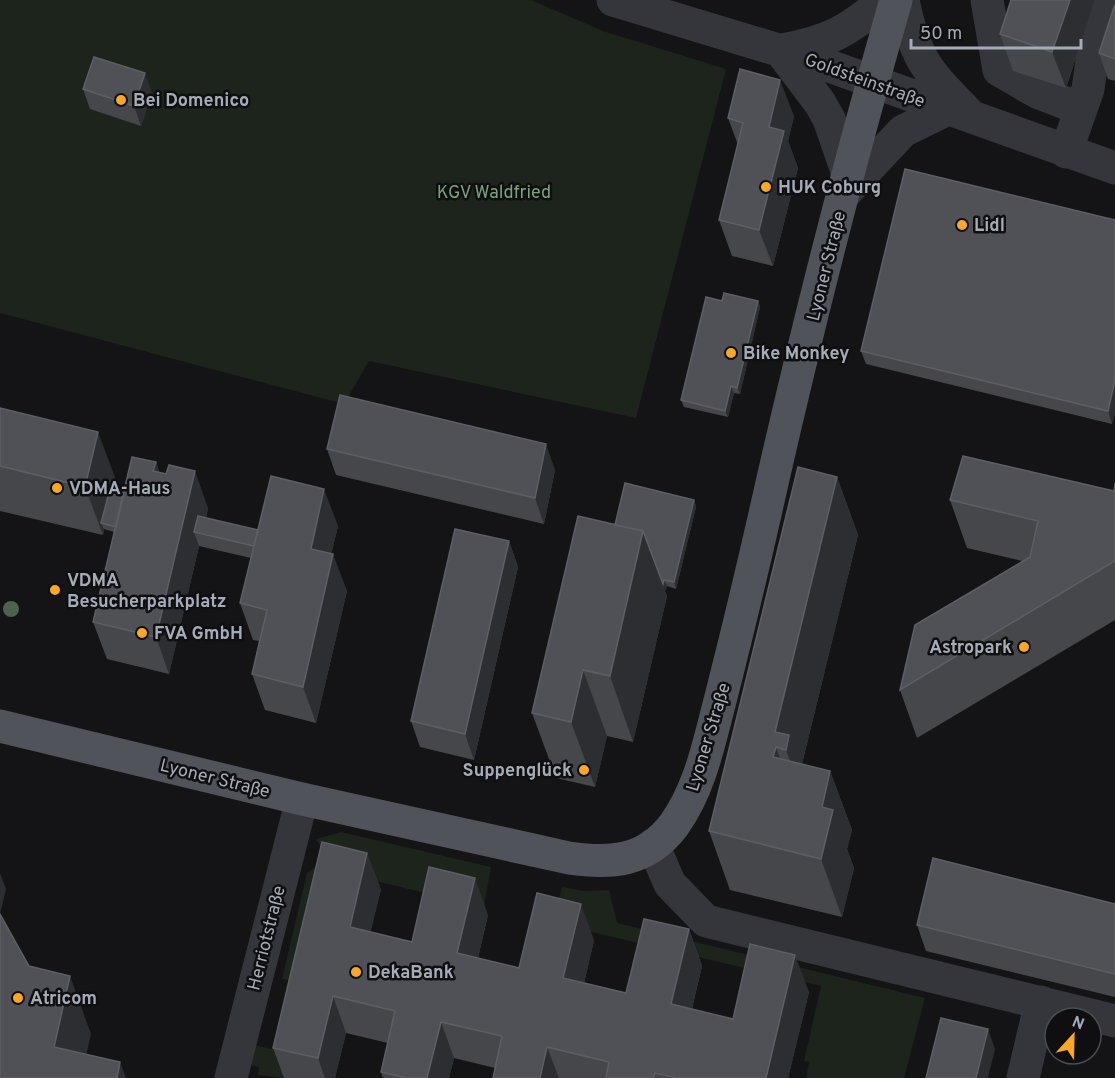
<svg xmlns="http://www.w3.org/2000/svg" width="1115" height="1078" viewBox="0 0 1115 1078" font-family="Overpass,sans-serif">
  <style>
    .green { fill: #1c241c }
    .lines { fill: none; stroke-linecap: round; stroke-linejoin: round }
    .minor { stroke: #34363b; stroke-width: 33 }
    .major { stroke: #50535a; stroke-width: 33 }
    .tree { fill: #4c634d }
    .wall { fill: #45474b }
    .shaded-wall { fill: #2d2e31 }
    .building { fill: #505157; stroke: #5d5f66; stroke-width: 1.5 }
    .poi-dot { fill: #fca725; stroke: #0f0f11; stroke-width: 2 }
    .labels { text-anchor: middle; stroke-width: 5; stroke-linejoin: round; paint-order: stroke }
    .street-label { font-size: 18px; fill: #a5abb7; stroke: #0f0f11 }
    .poi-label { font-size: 18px; font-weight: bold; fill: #a5abb7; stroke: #0f0f11; text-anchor: start }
    .park-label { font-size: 18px; fill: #7aa37a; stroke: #0f0f11 }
  </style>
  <rect width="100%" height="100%" fill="#141416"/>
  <!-- green -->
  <path class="green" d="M0,0H531L603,31L726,69L636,418L369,361L344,404L0,313Z
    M341,832L491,867L484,907L334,871L304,983L282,979L307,873L327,858L316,839Z
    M562,887L585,891L609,890L617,923L925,998L904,1078H806L809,1062L804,1061L821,986L553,923Z
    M250,1044L289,1053L283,1078L258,1075L259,1067L245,1064Z"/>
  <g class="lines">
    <!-- minor -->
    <path class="minor" d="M613,0L818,62L1115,168
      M903,0C915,60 928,72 969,114
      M987,0L999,70L1037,92L1081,109L1066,152
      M780,50L820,103L829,119L848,174
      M782,50C828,42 849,31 884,0
      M1081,109L1088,89L1095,40L1109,0
      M843,195L903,131L946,110
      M653,845L670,884L706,921L1115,1021
      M231,1078L302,799
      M1023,1078L1041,1002"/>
    <!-- major -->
    <path class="major" d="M0,726L302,799L569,858C611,864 646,862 674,825C701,787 709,742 721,697C739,626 756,555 772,483C809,321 850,160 896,0"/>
  </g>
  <!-- trees -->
  <circle class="tree" cx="11" cy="609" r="8"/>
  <!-- wall -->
  <path class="wall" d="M1011,0H1095L1066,88L1013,71L1000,34Z
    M1115,4V81L1108,79L1099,53Z
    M83,89L152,93L141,126L90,109Z
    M794,116L788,141L798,168L773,266L732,256L719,220L738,145L728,118Z
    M1115,220L1112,424L866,364L861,351Z
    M722,301H758L760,307L740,394L734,393L728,417L684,407L681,400Z
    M0,408L116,480L113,490L124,492L156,462L159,472L208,508L206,518L258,530L338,526L331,554L347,591L316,723L265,710L252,674L259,641L253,640L240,603L251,558L199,546L169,674L107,659L93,622L114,532L104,529L103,535L0,511Z
    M327,449L555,470L544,524L336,475Z
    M837,477L858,535L802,764L830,771L852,830L847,849L854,868L842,917L730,890L709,831Z
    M1115,483V620L917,738L900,690L1022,561L967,548L950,500L1114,491Z
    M694,500L696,507L676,589L667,586L665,591L667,596L633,742L607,736L595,787L556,778L532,713L615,525Z
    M509,541L518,567L474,760L420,747L411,721Z
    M381,889L370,932L412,942L488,915L478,958L519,968L594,940L584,983L626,993L689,929L702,966L692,1009L733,1019L809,992L788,1078H493L495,1068L454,1058L449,1078H383L381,1072L388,1043L346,1033L335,1078H284L273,1048Z
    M1115,904V997L926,951L917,925Z"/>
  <!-- shaded-wall -->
  <path class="shaded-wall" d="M1070,0H1095L1066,88L1052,52Z
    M145,73L152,93L141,126L134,106Z
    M780,80L794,116L788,141L798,168L773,266L759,230L769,127Z
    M758,301L760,307L740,394L737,388Z
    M1115,380V414L1112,424L1108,411Z
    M731,386L734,393L728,417L725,411Z
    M98,432L116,480L105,524L101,523L104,529L103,535L85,487Z
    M546,444L555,470L544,524L535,498Z
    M156,462L169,499L153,471Z
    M195,471L208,508L202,534L194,532L199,546L169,674L156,637Z
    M837,477L858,535L801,768L807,808L786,750L775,732Z
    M324,489L338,526L324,585L311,549Z
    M694,500L696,507L676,589L674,582Z
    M643,531L664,580L667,586L665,591L667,596L633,742L610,676Z
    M509,541L518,567L474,760L465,734Z
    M333,554L347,591L316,723L303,687Z
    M583,670L607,736L595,787L571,722Z
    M776,747L797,806L773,757Z
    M830,771L852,830L847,849L854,868L842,917L821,859L822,807Z
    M367,853L381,889L363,964L350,927Z
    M0,873L6,889L0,914Z
    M475,878L488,915L470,990L457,953Z
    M581,904L594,940L577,1015L563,978Z
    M689,929L702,966L684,1041L671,1004Z
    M795,955L809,992L788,1078H766Z
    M70,976L91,1034L81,1078L54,1047Z
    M333,996L346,1033L335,1078H325L318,1058Z
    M441,1022L454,1058L449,1078H427Z
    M988,1029L995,1049L988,1078H976Z
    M547,1047L559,1078H540Z
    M120,1062L126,1078H117Z"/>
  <!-- building -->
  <path class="building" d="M1011,0H1070L1052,52L1000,34Z
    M1115,4V59L1099,53Z
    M94,57L145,73L134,106L83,89Z
    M740,69L780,80L769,127L784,131L759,230L719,220L743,123L728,118Z
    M905,169L1115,220V380L1108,411L861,351Z
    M724,293L758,301L737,388L731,386L725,411L681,400L706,297L722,301Z
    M340,395L546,444L535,498L327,449Z
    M0,408L98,432L85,487L0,466Z
    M963,456L1114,491L1115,483V561L900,690L915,625L1030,557L1038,521L950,500Z
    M132,457L156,462L153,471L166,474L169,465L195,471L156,637L93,622Z
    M798,467L837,477L775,732L789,735L786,750L776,747L773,757L830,771L822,807L833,810L821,859L709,831Z
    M271,476L324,489L311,549L333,554L303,687L252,674L267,610L240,603Z
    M625,483L694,500L674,582L664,580L663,584L643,531L615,525Z
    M110,489L124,492L116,527L101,523Z
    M198,516L258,530L254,546L194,532Z
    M578,516L643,531L610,676L583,670L571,722L532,713Z
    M455,529L509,541L465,734L411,721Z
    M322,842L367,853L350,927L412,942L429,867L475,878L457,953L519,968L537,893L581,904L563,978L626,993L644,919L689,929L671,1004L733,1019L750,944L795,955L766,1078H677L655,1073L653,1078H606L609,1062L547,1047L540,1078H493L502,1036L441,1022L427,1078H407L381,1072L395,1011L333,996L318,1058L273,1048Z
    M933,858L1115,904V974L917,925Z
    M0,914L29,966L70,976L54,1047L120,1062L117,1078H0Z
    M941,1018L988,1029L976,1078H926Z"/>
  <!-- markers -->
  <g class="poi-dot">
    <circle cx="121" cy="100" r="6"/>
    <circle cx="766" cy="187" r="6"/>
    <circle cx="962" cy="225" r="6"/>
    <circle cx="731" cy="353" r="6"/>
    <circle cx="57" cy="488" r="6"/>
    <circle cx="55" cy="590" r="6"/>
    <circle cx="142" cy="633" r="6"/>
    <circle cx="1024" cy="647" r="6"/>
    <circle cx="584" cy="770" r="6"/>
    <circle cx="356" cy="972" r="6"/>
    <circle cx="18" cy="998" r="6"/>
  </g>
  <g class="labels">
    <!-- street labels -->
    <g class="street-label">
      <text transform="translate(865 80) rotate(20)" y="6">Goldsteinstraße</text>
      <text transform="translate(826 266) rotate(-76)" y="6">Lyoner Straße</text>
      <text transform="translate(708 737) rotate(-73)" y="6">Lyoner Straße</text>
      <text transform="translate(215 778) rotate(14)" y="6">Lyoner Straße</text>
      <text transform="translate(266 938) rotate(-76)" y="6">Herriotstraße</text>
    </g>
    <!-- poi labels -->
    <g class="poi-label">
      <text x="133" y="106">Bei Domenico</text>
      <text x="778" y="193">HUK Coburg</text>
      <text x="974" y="231">Lidl</text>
      <text x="743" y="359">Bike Monkey</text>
      <text x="69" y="494">VDMA-Haus</text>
      <text x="67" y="586">VDMA<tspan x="67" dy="21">Besucherparkplatz</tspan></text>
      <text x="154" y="639">FVA GmbH</text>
      <text x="1012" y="653" text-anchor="end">Astropark</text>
      <text x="572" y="776" text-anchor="end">Suppenglück</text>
      <text x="368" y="978">DekaBank</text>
      <text x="30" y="1004">Atricom</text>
    </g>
    <!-- park labels -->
    <g class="park-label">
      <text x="494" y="198">KGV Waldfried</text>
    </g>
  </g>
  <!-- north arrow -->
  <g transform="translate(1073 1036) rotate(22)"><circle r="28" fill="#0f0f11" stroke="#4b4d53" stroke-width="1.5"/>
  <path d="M0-4.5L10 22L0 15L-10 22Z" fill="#fca725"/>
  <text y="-9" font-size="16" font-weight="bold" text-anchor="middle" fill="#a5abb7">N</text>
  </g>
  <!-- scale -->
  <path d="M911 39v9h170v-9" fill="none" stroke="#a5abb7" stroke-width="3"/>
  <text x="920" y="39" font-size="18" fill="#a5abb7" stroke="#0f0f11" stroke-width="4.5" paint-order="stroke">50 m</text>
</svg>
